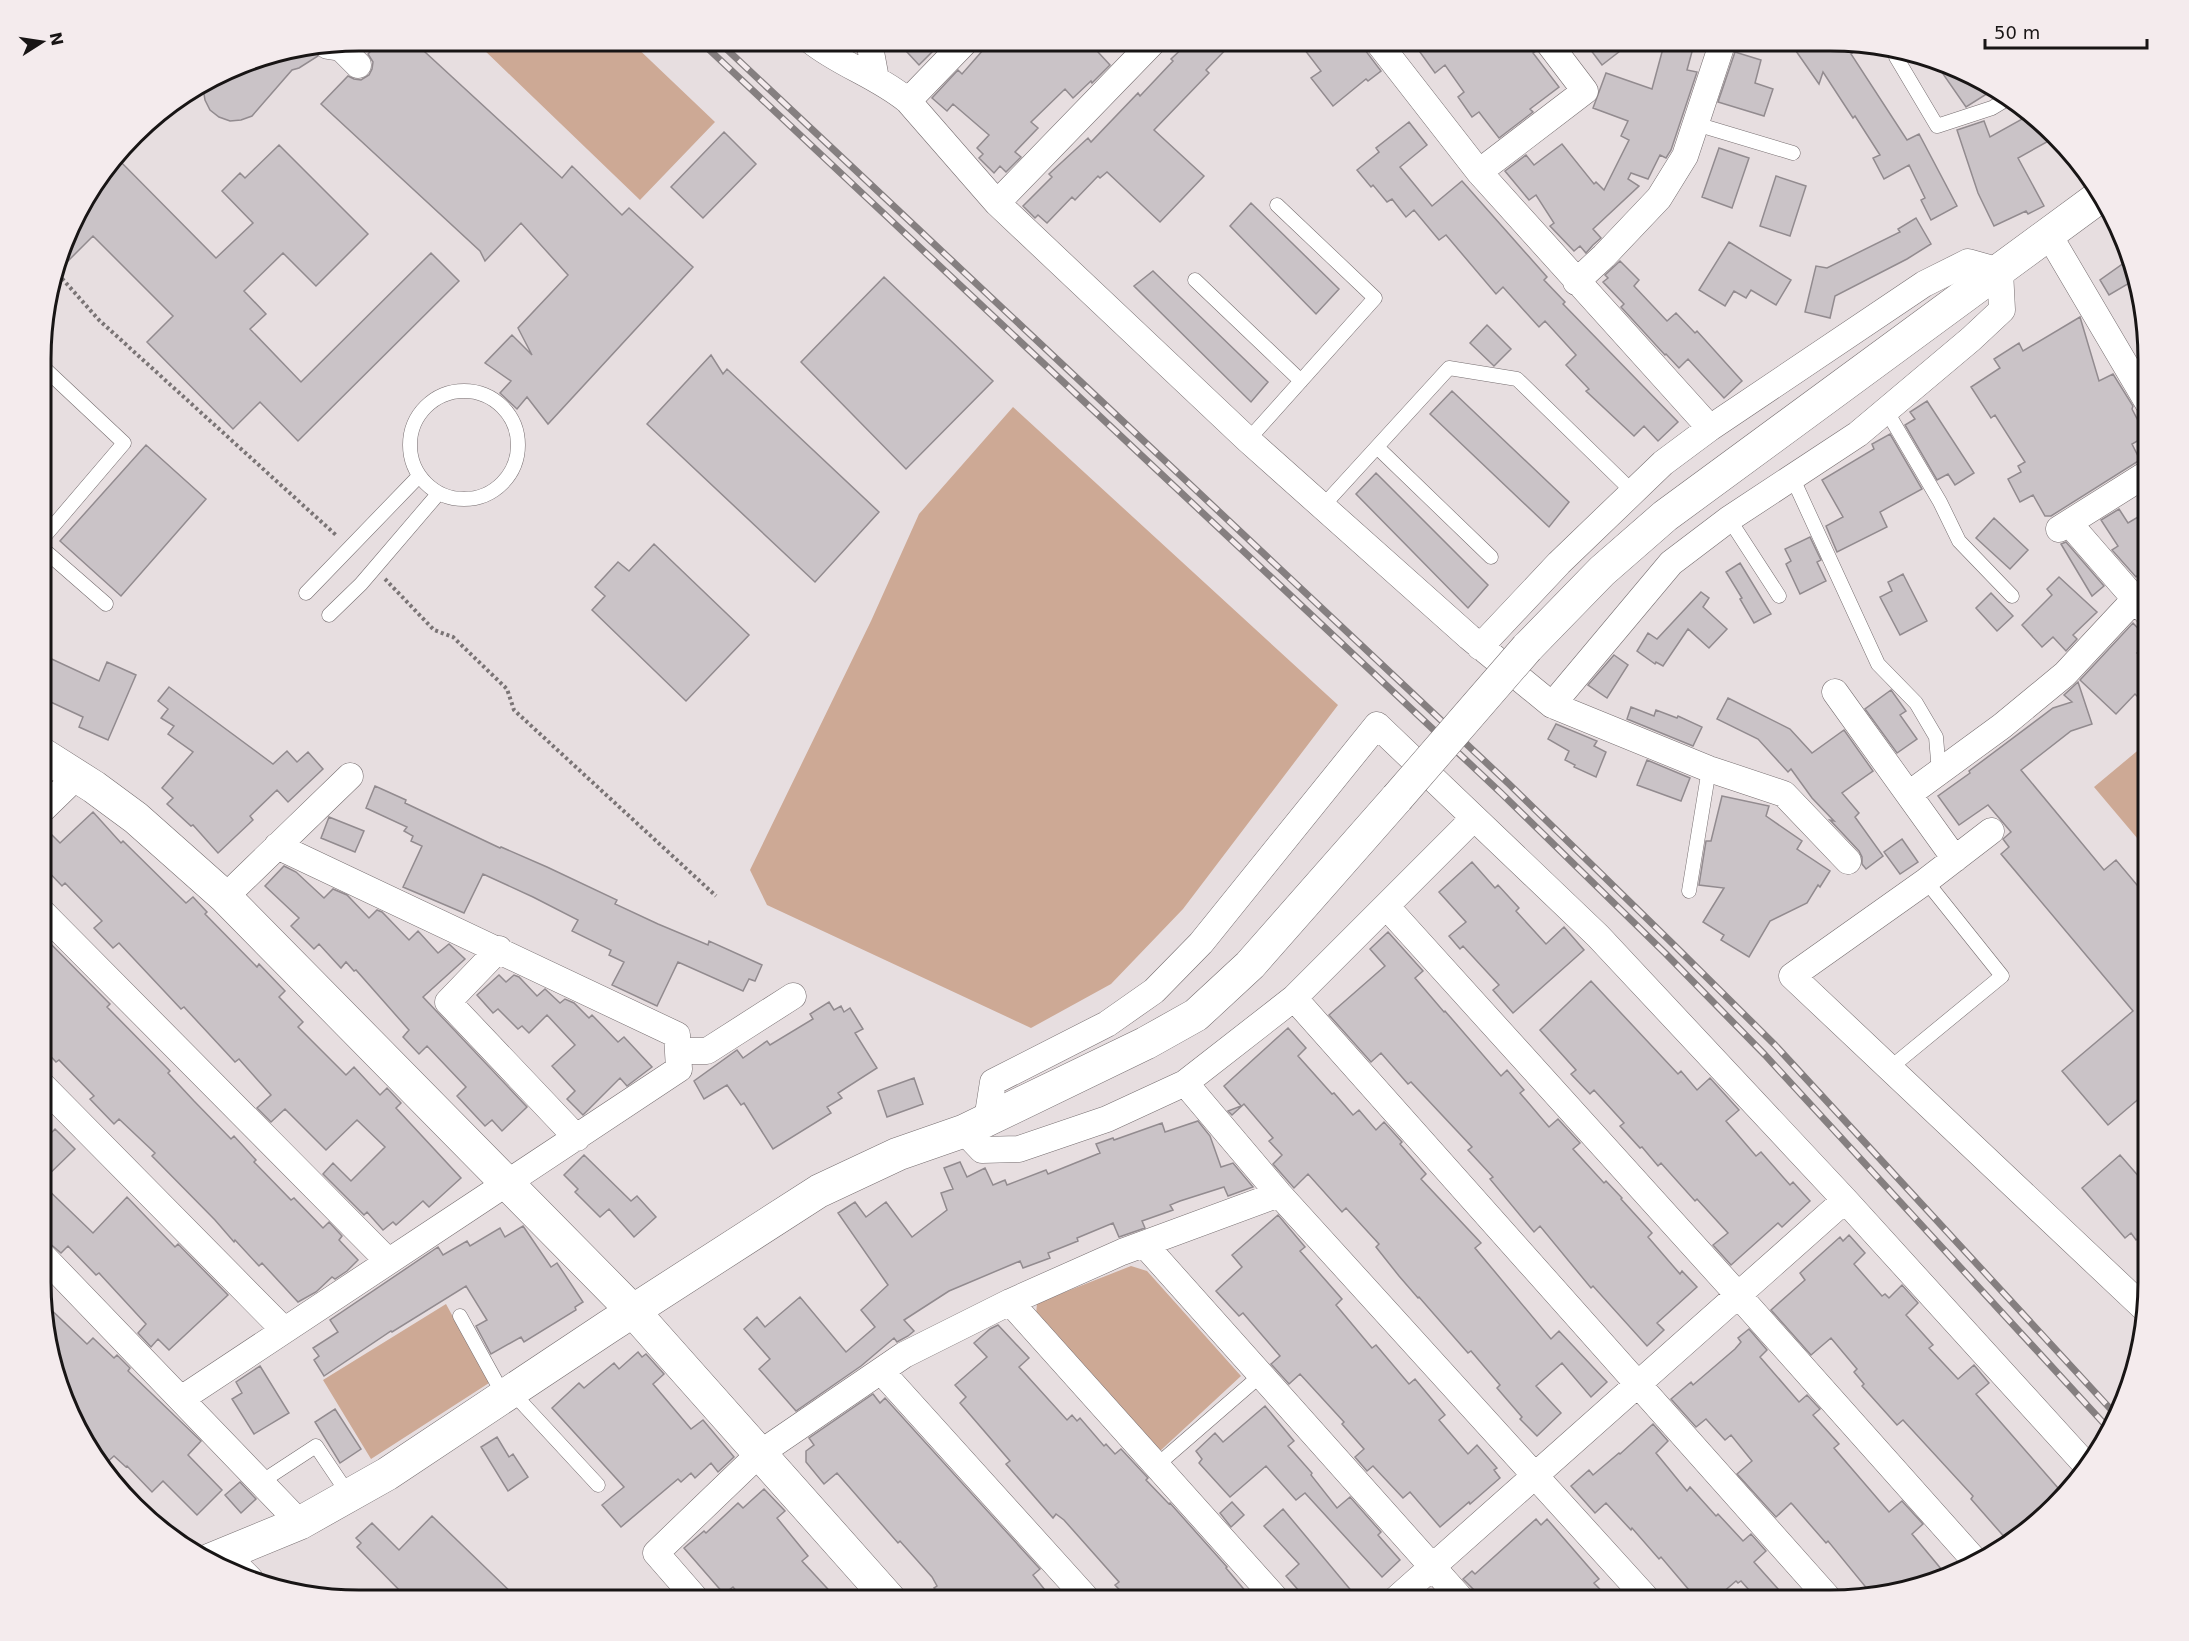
<svg xmlns="http://www.w3.org/2000/svg" width="2189" height="1641" viewBox="0 0 2189 1641" font-family="'DejaVu Sans',sans-serif">
  <style>
    .green { fill: #cda995 }
    .building { fill: #cac3c7; stroke: #928b8f; stroke-width: 1.5 }
    .lines { fill: none; stroke-linecap: round; stroke-linejoin: round }
    .lane-casing { stroke: #756d6f; stroke-width: 15 }
    .street-casing { stroke: #756d6f; stroke-width: 27 }
    .secondary-casing { stroke: #756d6f; stroke-width: 34 }
    .path { stroke: #7a7475; stroke-width: 4; stroke-dasharray: 3 3; stroke-linecap: butt }
    .lane { stroke: #fff; stroke-width: 14 }
    .street { stroke: #fff; stroke-width: 26 }
    .secondary { stroke: #fff; stroke-width: 33 }
    .rail-casing { stroke: #857f80; stroke-width: 7 }
    .rail { stroke: #f4ebed; stroke-width: 4.5; stroke-dasharray: 14; stroke-linecap: butt }
    .secondary-bridge-casing { stroke: #756d6f; stroke-width: 34; stroke-linecap: butt }
    .secondary-bridge { stroke: #fff; stroke-width: 33 }
    .rim { fill: none; stroke: #181515; stroke-width: 3 }
  </style>
  <rect width="100%" height="100%" fill="#e7dee0"/>
  <!-- green -->
  <path class="green" d="M487,41H630L715,122L640,200L481,47Z
    M1013,407L1338,705L1183,909L1111,984L1031,1028L767,905L750,870L871,621L919,514Z
    M2148,742V851L2094,787Z
    M1131,1266L1147,1271L1241,1376L1160,1451L1036,1315L1037,1303Z
    M446,1304L489,1383L371,1459L323,1380Z"/>
  <!-- building -->
  <path class="building" d="M380,41H413L562,178L572,166L622,215L629,208L693,267L548,424L527,397L517,409L500,393L511,381L485,363L512,335L532,355L518,328L568,275L521,223L485,261L480,251L321,104L348,76L354,79L361,80L369,75L372,69L373,62L368,54Z
    M918,41H923L934,50L919,65L907,52Z
    M991,41H1108L1098,52L1110,65L1092,83L1091,81L1073,98L1065,89L1031,122L1038,128L1015,152L1021,157L1006,172L1000,166L994,173L979,158L983,154L977,148L989,135L953,104L947,111L932,98L958,70L962,74Z
    M1190,41H1234L1206,70L1209,73L1154,130L1204,176L1160,222L1107,172L1100,178L1098,176L1075,200L1072,197L1047,223L1038,215L1035,218L1023,206L1052,177L1049,174L1088,138L1091,142L1138,93L1140,96L1173,61L1171,59Z
    M1298,41H1362L1365,50L1381,71L1368,81L1366,79L1333,106L1311,78L1321,71Z
    M1412,41H1532L1536,51L1533,53L1559,87L1530,109L1533,112L1499,138L1479,112L1472,117L1458,97L1464,92L1445,65L1435,73Z
    M1584,41H1633L1602,65Z
    M1665,41L1693,48L1687,70L1697,72L1671,150L1666,158L1660,155L1648,179L1631,173L1628,179L1639,186L1593,229L1601,238L1593,245L1586,253L1580,246L1574,251L1550,226L1554,223L1536,195L1529,200L1505,171L1526,155L1534,165L1562,144L1594,184L1596,182L1604,190L1629,140L1621,136L1628,121L1593,108L1606,73L1652,89Z
    M1789,41H1851L1865,44L1851,54L1907,140L1919,134L1957,206L1931,220L1921,200L1925,198L1909,165L1884,179L1873,158L1880,155L1855,116L1853,118L1823,72L1819,84Z
    M314,48L318,56L299,68L292,70L252,116L241,120L230,121L219,117L210,110L205,100L203,88L256,58Z
    M1735,52L1761,60L1755,83L1773,89L1764,116L1718,102Z
    M1934,61L1952,65L1993,90L1966,107Z
    M2031,114L2040,119L2054,138L2018,158L2044,206L2028,214L2026,211L1994,226L1978,193L1957,130L1984,121L1990,137Z
    M1409,122L1427,145L1400,167L1432,206L1462,181L1547,277L1544,280L1565,302L1563,304L1678,422L1658,441L1644,426L1634,436L1586,391L1589,389L1566,365L1576,355L1545,321L1539,327L1503,287L1496,294L1446,235L1439,240L1414,210L1406,217L1392,199L1387,202L1373,185L1371,187L1357,170L1379,152L1376,148Z
    M724,132L756,164L703,218L671,187Z
    M279,145L368,234L316,286L283,253L244,291L266,314L250,329L301,382L431,253L459,281L298,441L260,402L233,429L147,342L173,316L93,236L60,269L83,200L117,158L216,258L253,223L222,191L240,173L245,178Z
    M1719,148L1749,158L1732,208L1702,197Z
    M1776,176L1806,186L1790,236L1760,226Z
    M1251,203L1339,289L1316,314L1230,226Z
    M1916,218L1931,244L1907,259L1835,296L1830,318L1805,312L1816,266L1827,268L1900,232L1898,229Z
    M1729,242L1791,280L1776,305L1751,290L1746,298L1734,291L1725,306L1699,290Z
    M2131,258L2138,278L2109,295L2100,280Z
    M1620,261L1639,280L1634,286L1667,321L1676,313L1695,333L1697,331L1742,381L1724,398L1688,359L1679,368L1666,354L1665,355L1621,307L1624,304L1603,282L1608,278L1605,275Z
    M1153,271L1268,382L1251,402L1134,286Z
    M884,277L993,381L906,469L801,362Z
    M2080,317L2099,381L2113,374L2133,406L2132,409L2146,436L2132,444L2140,460L2051,516H2045L2033,495L2020,502L2008,479L2021,472L2018,466L2025,462L1995,415L1991,418L1971,387L2000,368L1994,359L2019,343L2023,351Z
    M1487,325L1511,349L1494,366L1470,343Z
    M711,355L723,374L727,369L879,512L815,582L647,424Z
    M1452,391L1569,502L1549,527L1430,414Z
    M1927,401L1974,473L1955,485L1948,474L1937,480L1905,425L1915,419L1910,412Z
    M1890,434L1922,489L1880,512L1887,527L1837,552L1826,526L1843,517L1822,480L1874,449L1872,444Z
    M146,445L206,499L121,596L60,541Z
    M1376,473L1488,585L1468,608L1356,494Z
    M2119,509L2128,523L2148,511V565L2136,577L2112,550L2118,546L2101,520Z
    M1994,518L2028,550L2010,569L1976,538Z
    M1810,537L1821,560L1817,562L1826,581L1800,594L1786,564L1791,561L1785,549Z
    M2066,542L2104,586L2092,596L2061,544Z
    M654,544L749,635L686,701L592,610L605,596L595,587L618,562L629,571Z
    M1740,563L1771,614L1754,623L1740,599L1742,598L1726,572Z
    M1903,574L1927,621L1900,635L1880,597L1892,591L1888,582Z
    M2059,577L2097,612L2073,635L2077,639L2066,651L2053,637L2042,647L2022,625L2052,595L2047,589Z
    M1701,592L1709,598L1703,607L1727,629L1709,648L1688,629L1663,666L1656,662L1655,664L1637,651L1648,633L1657,639Z
    M1991,593L2013,616L1997,631L1976,608Z
    M2133,623L2148,639V642L2137,653L2148,663V689L2139,698L2135,694L2116,714L2080,680Z
    M43,655L99,681L107,662L136,675L108,740L79,727L83,717L42,698Z
    M1614,655L1628,665L1607,698L1588,685Z
    M2078,682L2092,724L2071,731L2021,770L2104,870L2116,860L2148,898V911L2139,918L2148,928V1091L2108,1125L2062,1071L2133,1011L2001,854L2009,847L2003,839L2011,832L1988,805L1959,825L1938,796L1970,773L1969,771L2053,708L2072,702L2064,695Z
    M169,687L273,764L287,751L297,762L308,752L323,769L288,802L277,790L250,816L253,820L218,853L193,825L191,826L167,804L173,798L162,788L193,752L168,734L174,726L161,718L168,709L158,701Z
    M1891,690L1906,711L1900,715L1917,739L1897,753L1865,709Z
    M1728,698L1790,729L1812,753L1844,730L1873,771L1842,793L1859,813L1855,817L1883,856L1866,869L1862,864V857L1859,851L1830,820L1834,821L1812,798L1791,769L1788,772L1758,739L1717,719Z
    M1631,707L1654,716L1656,710L1677,718L1678,716L1702,727L1693,746L1627,719Z
    M1556,724L1597,741L1594,746L1606,752L1596,777L1574,767L1575,765L1565,760L1569,751L1548,739Z
    M1647,760L1690,778L1681,801L1637,785Z
    M375,786L406,800L405,803L500,848L501,847L547,867L617,900L615,904L658,924L708,945L709,941L762,965L755,981L749,979L743,991L678,962L657,1006L612,985L624,962L609,955L611,950L572,931L578,920L533,897L483,874L464,913L403,887L422,846L411,841L413,836L404,831L407,827L366,808Z
    M1722,796L1769,806L1766,816L1802,841L1797,849L1830,871L1820,887L1818,885L1807,903L1770,921L1749,957L1721,940L1724,935L1703,922L1724,888L1699,885L1706,841H1711Z
    M93,812L121,843L123,841L186,903L193,897L207,912L205,914L257,967L259,964L285,991L279,997L303,1022L298,1027L346,1075L354,1067L380,1095L387,1088L401,1103L396,1108L461,1178L429,1207L423,1201L396,1225L393,1222L383,1230L367,1212L364,1215L323,1174L333,1163L351,1181L385,1147L357,1120L326,1150L285,1109L271,1122L257,1108L271,1095L239,1059L235,1062L184,1007L181,1009L119,943L113,948L94,928L102,921L65,883L62,886L42,865V825L60,843Z
    M329,817L364,831L355,852L321,838Z
    M1902,839L1918,862L1900,874L1884,852Z
    M1472,862L1495,888L1498,885L1519,908L1516,911L1546,944L1564,927L1584,950L1513,1013L1493,990L1499,985L1463,946L1460,949L1449,936L1466,922L1439,892Z
    M284,866L296,872L324,898L333,889L347,895L369,918L377,910L382,912L409,940L418,931L438,953L449,944L465,959L423,997L527,1107L502,1131L492,1120L485,1126L457,1096L466,1087L427,1046L419,1054L403,1037L409,1030L356,970L354,971L346,962L341,968L319,944L314,949L291,926L299,918L265,886Z
    M1388,932L1423,971L1415,978L1444,1012L1445,1011L1501,1076L1507,1070L1524,1090L1520,1093L1549,1127L1558,1119L1580,1143L1573,1149L1604,1183L1606,1181L1622,1198L1621,1199L1652,1233L1648,1237L1680,1274L1682,1271L1697,1287L1657,1323L1664,1330L1647,1346L1593,1286L1591,1288L1540,1226L1534,1232L1490,1179L1493,1177L1468,1150L1472,1147L1411,1082L1408,1084L1381,1053L1371,1062L1329,1015L1385,966L1370,949Z
    M42,935L110,1004L107,1007L170,1071L168,1073L194,1101L231,1139L234,1136L256,1160L254,1162L291,1200L294,1198L323,1228L329,1222L342,1236L339,1240L358,1260L347,1271L335,1279L332,1277L316,1292L298,1302L262,1263L259,1266L235,1240L234,1242L215,1220L152,1156L155,1153L119,1119L114,1124L90,1099L94,1096L59,1060L56,1062L42,1047Z
    M499,975L506,982L514,975L519,977L537,996L545,989L560,1003L565,999L574,1003L589,1018L592,1015L618,1042L624,1037L652,1067L627,1086L620,1078L583,1115L567,1099L575,1091L552,1066L575,1045L547,1015L529,1033L522,1026L518,1029L498,1009L493,1013L477,995Z
    M1591,981L1678,1074L1681,1071L1697,1090L1710,1078L1739,1110L1726,1121L1756,1156L1761,1152L1790,1185L1793,1182L1810,1201L1782,1227L1778,1223L1731,1265L1713,1245L1728,1233L1697,1199L1695,1201L1661,1163L1658,1166L1642,1147L1640,1148L1620,1126L1624,1123L1594,1090L1590,1094L1571,1074L1576,1070L1540,1030Z
    M829,1002L834,1010L841,1006L844,1012L850,1008L863,1029L855,1033L877,1068L838,1093L842,1098L827,1107L831,1113L773,1149L744,1103L741,1105L727,1085L704,1099L694,1081L737,1050L743,1058L767,1041L770,1045L813,1019L810,1014Z
    M1288,1028L1306,1048L1298,1056L1332,1094L1334,1093L1353,1115L1359,1110L1376,1130L1384,1122L1402,1142L1400,1144L1426,1174L1421,1179L1481,1243L1475,1248L1551,1339L1559,1331L1607,1382L1591,1397L1562,1363L1536,1386L1561,1413L1537,1436L1520,1419L1522,1417L1497,1388L1500,1385L1471,1351L1468,1353L1419,1297L1418,1298L1399,1276L1376,1247L1379,1244L1346,1208L1342,1212L1308,1174L1294,1188L1273,1164L1282,1155L1269,1141L1273,1138L1244,1104L1232,1115L1228,1111L1241,1106L1224,1086Z
    M914,1078L923,1104L887,1117L878,1091Z
    M1198,1121L1210,1136L1221,1167L1233,1163L1253,1187L1228,1196L1224,1187L1180,1201L1170,1205L1173,1210L1142,1221L1145,1228L1119,1237L1113,1223L1077,1238L1078,1241L1048,1253L1050,1258L1023,1268L1020,1261L949,1291L904,1320L914,1331L908,1336L897,1342L894,1338L861,1366L796,1411L759,1369L770,1359L744,1329L757,1317L765,1327L800,1297L846,1352L875,1327L861,1310L888,1285L838,1213L855,1202L866,1217L886,1202L912,1237L947,1210L941,1193L953,1189L944,1168L960,1162L967,1177L985,1168L993,1185L1005,1180L1007,1185L1046,1170L1048,1174L1100,1153L1096,1144L1113,1138L1114,1140L1162,1123L1165,1132Z
    M55,1129L75,1149L41,1182L42,1142Z
    M584,1155L631,1201L637,1196L656,1217L634,1237L609,1209L600,1217L575,1192L578,1189L564,1175Z
    M2120,1155L2148,1187V1230L2136,1240L2131,1233L2125,1238L2082,1188Z
    M41,1183L93,1233L127,1197L175,1247L178,1244L228,1295L169,1350L158,1339L151,1347L138,1333L146,1324L99,1273L96,1275L68,1246L61,1253L41,1236Z
    M1278,1215L1305,1247L1300,1251L1342,1299L1336,1305L1372,1348L1376,1345L1409,1384L1415,1379L1445,1415L1439,1420L1468,1454L1477,1445L1497,1468L1494,1470L1500,1478L1470,1504L1469,1502L1440,1527L1410,1492L1403,1498L1373,1466L1367,1471L1355,1457L1364,1449L1342,1424L1344,1422L1300,1374L1289,1384L1271,1364L1280,1356L1243,1313L1239,1316L1216,1291L1242,1267L1232,1255Z
    M523,1226L551,1267L557,1263L583,1302L575,1307L576,1310L524,1342L521,1337L491,1354L476,1326L487,1320L466,1286L392,1332L391,1331L324,1376L314,1360L319,1356L313,1348L338,1332L330,1320L438,1247L443,1255L467,1241L470,1246L500,1228L505,1237Z
    M1849,1235L1865,1253L1854,1264L1882,1296L1885,1294L1889,1298L1902,1285L1918,1303L1906,1315L1933,1345L1929,1348L1958,1379L1974,1365L1989,1383L1976,1394L2065,1496L2007,1540L1971,1499L1973,1496L1903,1420L1897,1425L1862,1386L1864,1384L1854,1372L1857,1369L1831,1338L1811,1355L1771,1310L1805,1280L1800,1273L1840,1237L1843,1241Z
    M41,1300L87,1344L93,1338L114,1358L117,1355L130,1368L128,1371L201,1441L188,1455L222,1490L197,1515L163,1481L152,1492L127,1466L126,1467L114,1456L105,1464L73,1423Z
    M998,1325L1029,1358L1019,1367L1067,1420L1072,1415L1077,1421L1080,1418L1104,1446L1106,1444L1115,1454L1121,1449L1148,1478L1146,1480L1169,1504L1170,1503L1227,1567L1226,1568L1247,1593L1239,1600H1129L1115,1585L1119,1582L1064,1520L1056,1514L1053,1518L1006,1464L1010,1461L960,1403L966,1397L955,1385L987,1357L974,1343L990,1329Z
    M1749,1329L1767,1350L1760,1357L1799,1402L1807,1395L1820,1409L1813,1415L1839,1444L1834,1448L1889,1512L1902,1501L1923,1524L1912,1534L1947,1576L1918,1586L1911,1579L1895,1593L1873,1596L1828,1541L1826,1543L1793,1505L1791,1503L1776,1517L1737,1474L1752,1461L1731,1435L1725,1440L1706,1419L1696,1427L1671,1399L1691,1382L1693,1385L1735,1349L1741,1342L1738,1338Z
    M638,1352L642,1357L646,1354L664,1374L653,1384L691,1429L703,1420L734,1457L718,1472L711,1463L695,1478L691,1473L681,1482L678,1479L621,1527L602,1505L624,1487L552,1408L579,1383L584,1388L614,1363L619,1369Z
    M260,1366L289,1413L254,1434L232,1399L242,1393L236,1382Z
    M873,1394L880,1403L885,1398L1040,1569L1033,1575L1053,1600H945L934,1588L937,1586L932,1577L900,1541L898,1543L837,1473L824,1484L806,1462V1451L814,1445L809,1438Z
    M1265,1406L1294,1441L1288,1446L1312,1473L1311,1475L1337,1508L1350,1497L1381,1532L1378,1535L1400,1560L1382,1577L1305,1493L1296,1500L1266,1466L1230,1497L1199,1463L1202,1459L1196,1451L1215,1433L1223,1442Z
    M335,1409L361,1449L340,1463L315,1422Z
    M1653,1424L1668,1441L1656,1453L1687,1491L1690,1487L1716,1516L1718,1514L1743,1541L1751,1534L1766,1551L1754,1562L1788,1600H1758L1741,1581L1738,1583L1736,1581L1714,1600H1677L1689,1590L1661,1557L1659,1559L1632,1528L1631,1530L1606,1503L1595,1513L1571,1486L1589,1470L1593,1475L1619,1453L1620,1454Z
    M497,1437L509,1457L513,1454L528,1477L508,1491L481,1447Z
    M240,1482L256,1499L241,1513L225,1495Z
    M764,1489L785,1511L777,1518L808,1556L802,1561L838,1600H744L733,1587L724,1594L684,1548L704,1531L706,1533L738,1503L743,1508Z
    M1232,1502L1244,1515L1231,1527L1220,1513Z
    M1283,1509L1359,1600H1307L1286,1576L1299,1564L1264,1526Z
    M432,1516L519,1600H409L357,1547L361,1543L356,1538L372,1523L399,1550Z
    M1536,1519L1541,1525L1547,1519L1599,1579L1594,1583L1610,1600H1477L1474,1590L1463,1579L1472,1571L1475,1574Z"/>
  <g class="lines">
    <defs>
      <path id="lane" d="M1896,57L1937,126L1992,108L2007,99
        M1696,124L1793,153
        M1195,280L1301,381
        M410 445a54 54 0 1 1 108 0a54 54 0 1 1-108 0Z
        M1886,410L1940,502L1959,541L2012,596
        M1248,440L1375,298L1277,205
        M1377,447L1491,557
        M1793,479L1878,664L1916,703L1936,737L1939,772
        M1322,507L1449,368L1517,379L1633,492
        M1729,519L1779,596
        M43,538L124,443L43,367
        M43,549L106,604
        M306,593L419,476
        M329,615L361,584L438,494
        M1689,891L1709,769
        M1890,1068L2002,976L1926,881
        M460,1316L504,1396
        M511,1391L598,1485
        M1156,1466L1261,1375
        M261,1482L316,1446L349,1495"/>
      <path id="street" d="M811,41C841,65 878,76 908,101L997,203L1248,440L1469,637L1552,705L1709,769L1784,794L1848,861
        M869,41L876,79
        M1377,41L1479,172L1710,428
        M328,46L341,48L358,65
        M908,101L966,41
        M1479,172L1585,91L1547,41
        M997,203L1154,41
        M2049,235L2148,403
        M1576,282L1604,256L1659,198L1685,156L1723,41
        M2069,523L2148,614
        M2059,529L2148,473
        M1480,647L1559,563L1663,463L1710,428L1924,284L1968,262L2000,271L2002,310L1971,339L1858,434L1729,519L1671,563L1552,705
        M1835,692L1955,859
        M1909,794L2002,726L2065,674L2134,600
        M42,810L77,776
        M1991,831L1926,881L1792,976L2146,1310
        M225,897L350,776
        M1386,906L1739,1296L1977,1563
        M42,912L388,1261
        M499,949L448,1002L577,1138
        M1294,998L1830,1600
        M678,1051H707L793,996
        M1185,1083L1294,998L1473,819
        M42,1085L284,1330
        M987,1120L993,1082L1107,1024L1154,991L1201,943L1377,725L1598,936L1845,1200L2086,1465
        M964,1131L982,1150L1019,1149L1107,1119L1185,1083L1279,1194L1648,1600
        M1144,1244L1462,1600
        M41,1254L300,1523
        M1010,1302L1277,1600
        M881,1371L1088,1600
        M181,1399L679,1069L677,1035L277,846
        M226,1555L250,1579
        M697,1600L656,1553L759,1454L904,1355L1010,1302L1122,1252L1279,1194
        M1395,1600L1845,1200"/>
      <path id="secondary" d="M1527,648L1602,571L1665,516L2099,197
        M42,754L94,787L136,818L225,897L633,1311L890,1600
        M210,1560L300,1523L387,1474L608,1327L819,1191L898,1154L964,1131L1146,1043L1196,1015L1250,965L1397,798"/>
    </defs>
    <!-- lane casing -->
    <use href="#lane" class="lane-casing"/>
    <!-- street casing -->
    <use href="#street" class="street-casing"/>
    <!-- secondary casing -->
    <use href="#secondary" class="secondary-casing"/>
    <!-- path -->
    <path class="path" d="M58,274L99,320L337,536
      M385,579L434,630L453,637L507,689L514,710L716,896"/>
    <!-- lane -->
    <use href="#lane" class="lane"/>
    <!-- street -->
    <use href="#street" class="street"/>
    <!-- secondary -->
    <use href="#secondary" class="secondary"/>
    <defs>
      <path id="rail" d="M700,41L1501,793L1666,954L1765,1055L2109,1429
        M718,41L1509,784L1674,945L1775,1045L2117,1416"/>
    </defs>
    <!-- rail casing -->
    <use href="#rail" class="rail-casing"/>
    <!-- rail -->
    <use href="#rail" class="rail"/>
    <defs>
      <path id="secondary-bridge" d="M1397,798L1527,648"/>
    </defs>
    <!-- secondary-bridge casing -->
    <use href="#secondary-bridge" class="secondary-bridge-casing"/>
    <!-- secondary-bridge -->
    <use href="#secondary-bridge" class="secondary-bridge"/>
  </g>
  <!-- crop -->
  <path d="M0 0H2189V1641H0ZM359 51H1830A308 308 0 0 1 2138 359V1282A308 308 0 0 1 1830 1590H359A308 308 0 0 1 51 1282V359A308 308 0 0 1 359 51Z" fill="#f4ebed" fill-rule="evenodd"/>
  <path class="rim" d="M359 51H1830A308 308 0 0 1 2138 359V1282A308 308 0 0 1 1830 1590H359A308 308 0 0 1 51 1282V359A308 308 0 0 1 359 51Z"/>
  <!-- north arrow -->
  <g transform="translate(42 42) rotate(78)" stroke="#f4ebed" stroke-width="4.5" paint-order="stroke">
  <path d="M0-4.5L10 22L0 15L-10 22Z" fill="#181515"/>
  <text y="-9" font-size="16" font-weight="bold" text-anchor="middle" fill="#181515">N</text>
  </g>
  <!-- scale -->
  <path d="M1985 39v9h162v-9" fill="none" stroke="#181515" stroke-width="3"/>
  <text x="1994" y="39" font-size="18" fill="#181515" stroke="#f4ebed" stroke-width="4.5" paint-order="stroke">50 m</text>
</svg>
